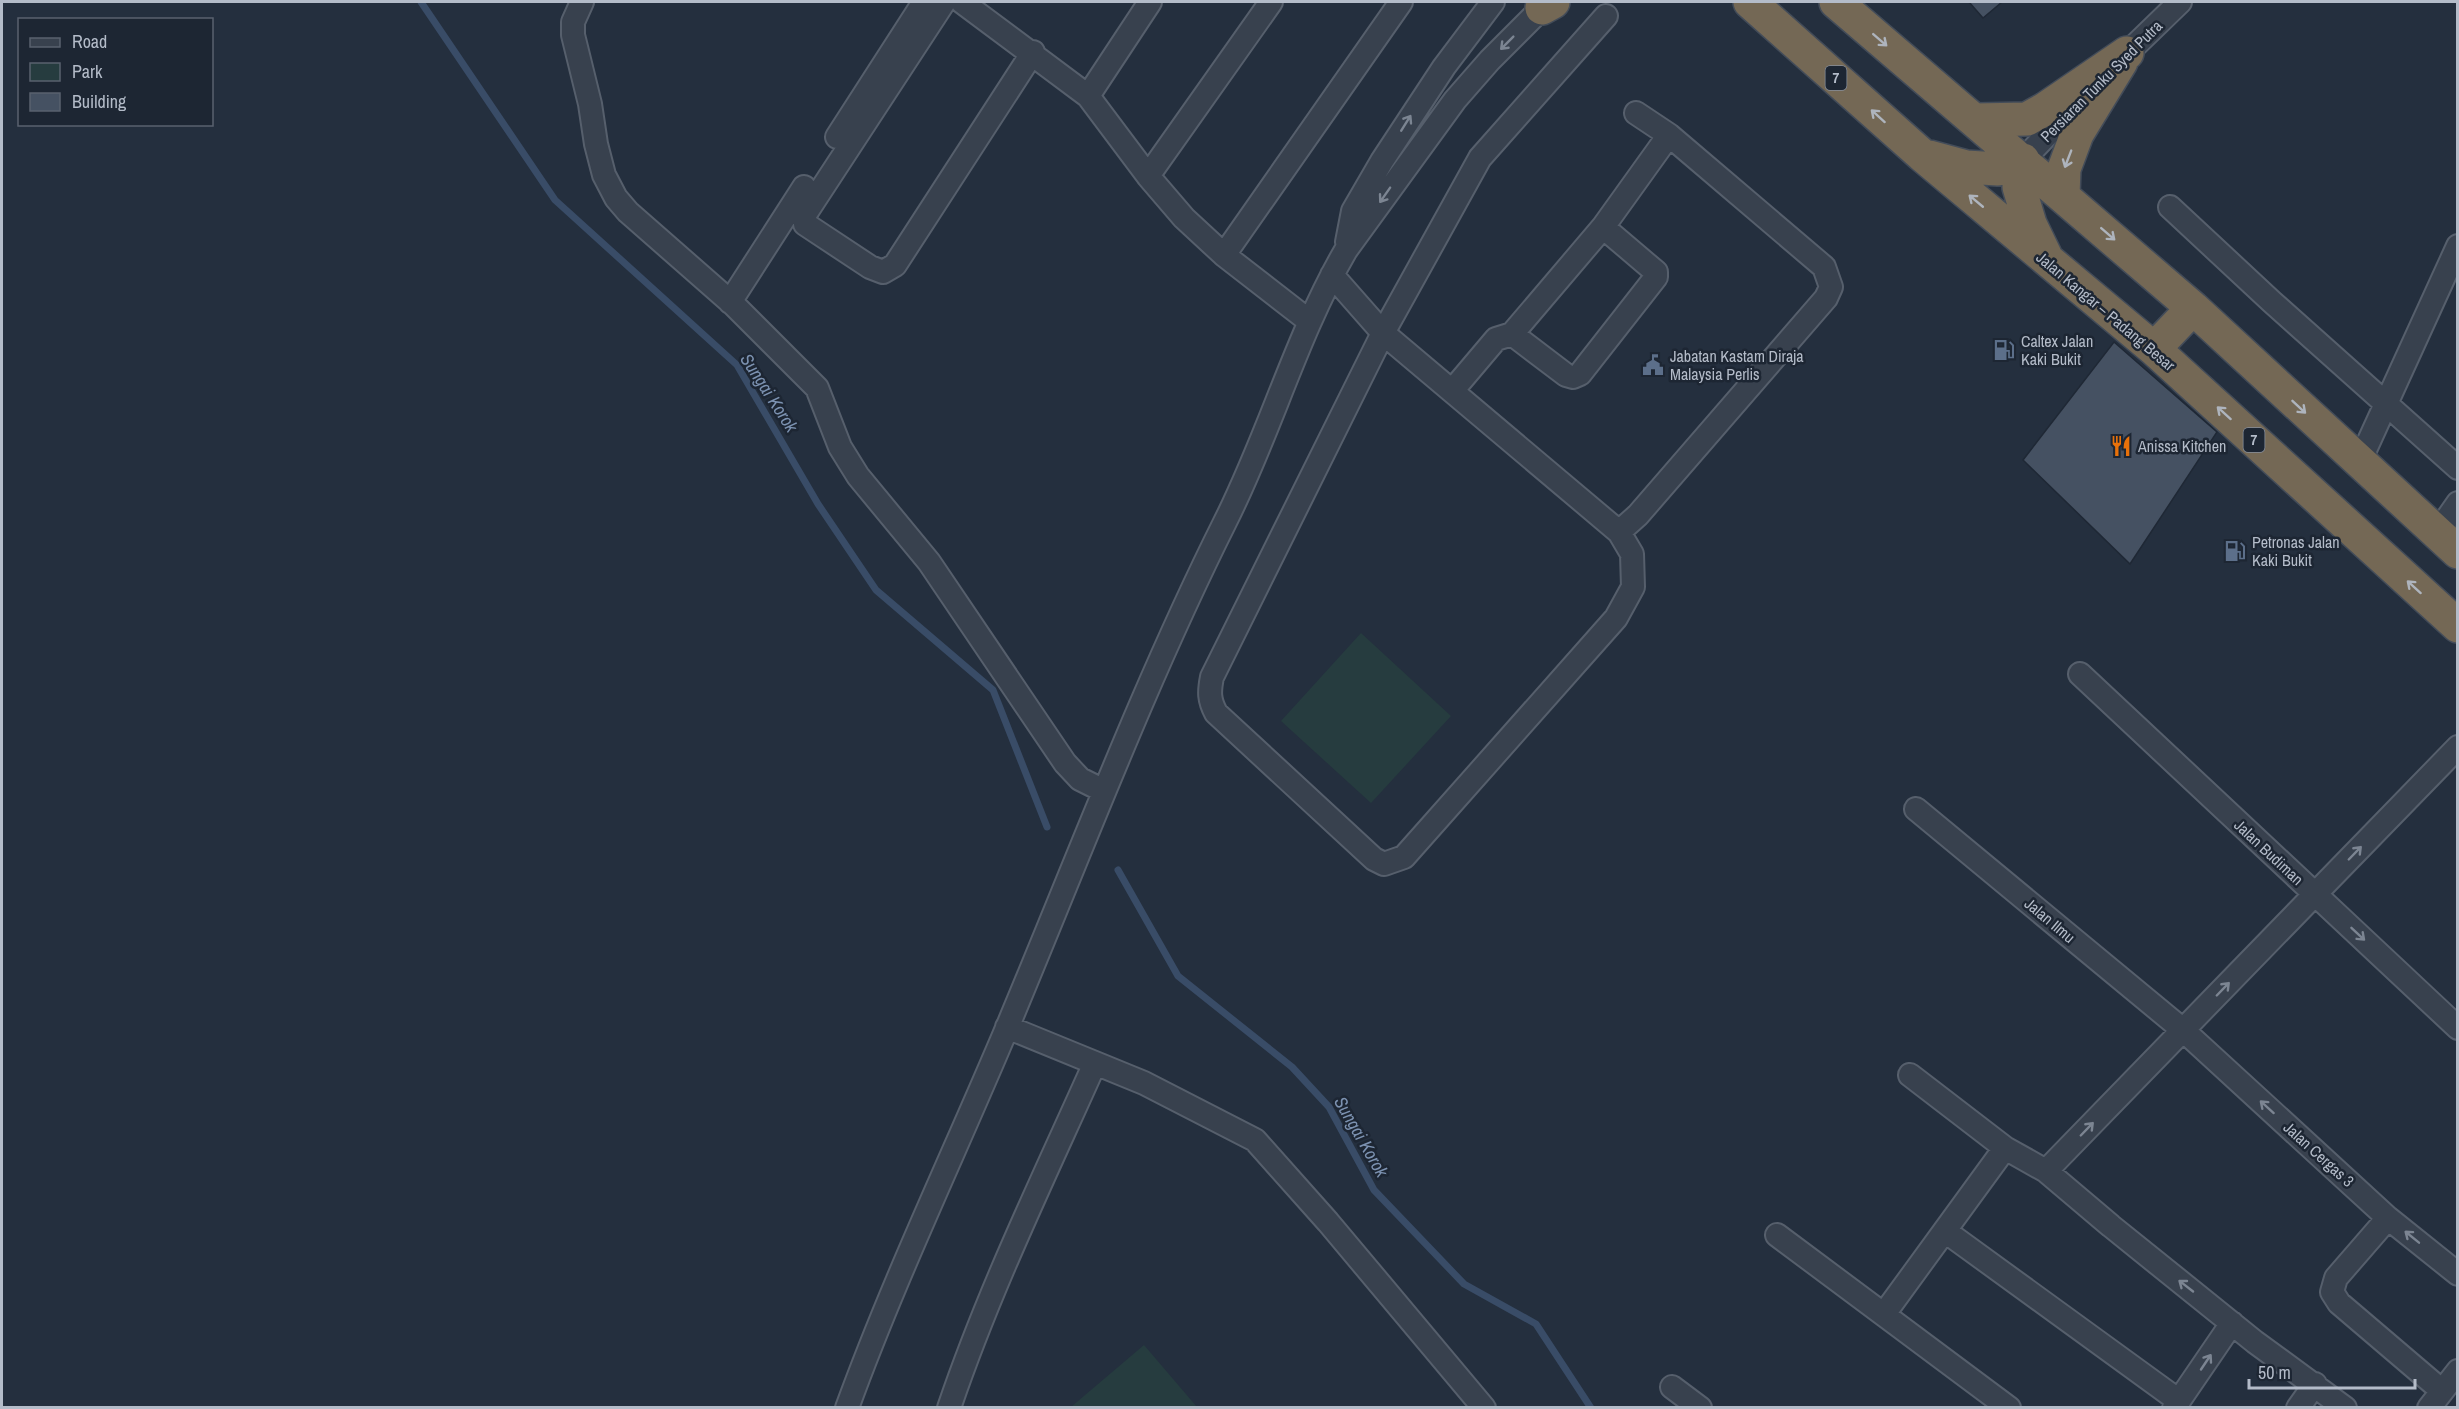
<svg xmlns="http://www.w3.org/2000/svg" width="2459" height="1409" viewBox="0 0 2459 1409" font-family="'Archivo Narrow',sans-serif">
  <style>
    .green { fill: #263c3f }
    .lines { fill: none; stroke-linecap: round; stroke-linejoin: round }
    .stream { stroke: #394c67; stroke-width: 7 }
    .building { fill: #455162; stroke: #1f2835; stroke-width: 1.5 }
    .minor-casing { stroke: #565f6c; stroke-width: 26 }
    .highway-casing { stroke: #434c59; stroke-width: 36 }
    .minor { stroke: #38414e; stroke-width: 22 }
    .highway { stroke: #746855; stroke-width: 33 }
    .oneway { stroke: #aeb4bd }
    .oneway2 { stroke: #7c8592 }
    .labels { text-anchor: middle; stroke-width: 5; stroke-linejoin: round; paint-order: stroke }
    .shield { fill: #1d2633; stroke: #878f9c; stroke-width: 1.5 }
    .shield-label { font-size: 15px; font-weight: bold; fill: #b4bcc9 }
    .street-label { font-size: 16px; fill: #b4bcc9; stroke: #1d2633 }
    .poi-label { font-size: 16px; fill: #b4bcc9; stroke: #1d2633; text-anchor: start }
    .water-label { font-size: 18px; font-style: italic; fill: #7c92b1; stroke: #1d2633 }
  </style>
  <rect width="100%" height="100%" fill="#242f3e"/>
  <!-- green -->
  <path class="green" d="M1361,633L1451,716L1371,803L1281,721Z
    M1144,1345L1197,1407H1071Z"/>
  <g class="lines">
    <!-- stream -->
    <path class="stream" d="M421,2L555,200L737,365L818,504L876,590L993,690L1047,827
      M1118,870L1178,976L1292,1067L1329,1107L1374,1190L1464,1284L1536,1324L1591,1408"/>
  </g>
  <!-- building -->
  <path class="building" d="M1969,2H2002L1983,18Z
    M2114,342L2217,432L2130,564L2023,460Z"/>
  <g class="lines">
    <defs>
      <path id="minor" d="M582,2L573,22V35L590,104L596,144L604,175L616,198L628,212L734,305L817,388L840,447L858,476L929,562L1065,763L1080,779L1104,791
        M944,2L804,216L805,224L870,267L883,272L895,265L1033,52
        M962,2L1088,96L1148,176L1184,218L1224,255L1309,321
        M1606,16L1480,158L1383,333L1212,677C1209,692 1209,700 1216,713L1374,859L1384,864L1404,857L1616,618L1633,587L1632,554L1619,532
        M2118,62L2180,2
        M1088,96L1150,2
        M837,137L924,2
        M2023,160L2088,92
        M1148,176L1271,2
        M2170,207L2272,302L2458,468
        M1347,242L1353,211L1382,161L1444,67L1493,2
        M1224,255L1401,2
        M1332,275L1383,333L1619,532L1638,515L1826,298L1831,287L1824,267L1669,135L1636,113
        M730,302L804,187
        M1512,334L1566,375L1573,377L1580,374L1656,277V272L1603,227
        M1452,391L1496,339L1512,334L1603,227L1669,135
        M2359,463L2458,246
        M2437,533L2458,503
        M2080,674L2458,1028
        M1916,809L2183,1030L2388,1218L2458,1274
        M1007,1027L1144,1083L1255,1140L1328,1222L1484,1408
        M1910,1075L2005,1148L2046,1171L2111,1226L2255,1342L2345,1408
        M2046,1171L2458,747
        M2388,1218L2336,1278L2332,1292L2339,1303L2441,1390
        M1945,1231L2179,1401
        M1777,1235L2009,1408
        M1884,1314L2005,1148
        M1672,1387L1700,1408
        M847,1408C894,1279 954,1154 1007,1028C1078,859 1143,686 1225,522C1270,433 1296,336 1346,250L1455,100L1490,60L1548,2
        M949,1408C989,1290 1044,1177 1095,1063
        M2174,1408L2232,1323
        M2298,1408L2315,1384
        M2429,1408L2458,1371"/>
      <path id="highway" d="M1750,2L1922,155L2154,349L2458,626
        M1836,2L2193,308L2458,552
        M1542,8L1553,2
        M1975,120L2027,119L2045,109L2127,53
        M1929,157L1966,167L1998,169L2023,160
        M2023,160L2019,187L2030,224L2045,255
        M2063,196L2064,169L2077,134L2121,62
        M2154,349L2193,308"/>
    </defs>
    <!-- minor casing -->
    <use href="#minor" class="minor-casing"/>
    <!-- highway casing -->
    <use href="#highway" class="highway-casing"/>
    <!-- minor -->
    <use href="#minor" class="minor"/>
    <!-- highway -->
    <use href="#highway" class="highway"/>
  </g>
  <!-- one-way arrows -->
  <defs><path id="oneway-shaft" d="M-6 0H5M1.5-3L5.5 0L1.5 3" fill="none" stroke-width="1.6" stroke-linecap="round" stroke-linejoin="round" transform="scale(1.5)"/></defs>
  <g class="oneway">
    <use href="#oneway-shaft" transform="translate(1880 40) rotate(41)"/>
    <use href="#oneway-shaft" transform="translate(1878 116) rotate(-138)"/>
    <use href="#oneway-shaft" transform="translate(2068 159) rotate(111)"/>
    <use href="#oneway-shaft" transform="translate(1976 201) rotate(-140)"/>
    <use href="#oneway-shaft" transform="translate(2108 234) rotate(41)"/>
    <use href="#oneway-shaft" transform="translate(2299 407) rotate(43)"/>
    <use href="#oneway-shaft" transform="translate(2224 413) rotate(-138)"/>
    <use href="#oneway-shaft" transform="translate(2414 587) rotate(-138)"/>
  </g>
  <g class="oneway2">
    <use href="#oneway-shaft" transform="translate(1507 43) rotate(135)"/>
    <use href="#oneway-shaft" transform="translate(1406 123) rotate(-58)"/>
    <use href="#oneway-shaft" transform="translate(1385 195) rotate(125)"/>
    <use href="#oneway-shaft" transform="translate(2355 853) rotate(-46)"/>
    <use href="#oneway-shaft" transform="translate(2358 934) rotate(43)"/>
    <use href="#oneway-shaft" transform="translate(2223 989) rotate(-46)"/>
    <use href="#oneway-shaft" transform="translate(2267 1107) rotate(-138)"/>
    <use href="#oneway-shaft" transform="translate(2087 1129) rotate(-46)"/>
    <use href="#oneway-shaft" transform="translate(2412 1237) rotate(-141)"/>
    <use href="#oneway-shaft" transform="translate(2186 1286) rotate(-142)"/>
    <use href="#oneway-shaft" transform="translate(2206 1362) rotate(-56)"/>
  </g>
  <!-- icons -->
  <defs>
    <symbol id="fuel-bare" viewBox="-9 -9 18 18"><path d="M-5.5-6h7V0h2V4h1.3V-2.5L3-4.5l.8-.8L6-3V5H2.5V1h-1V6h-7ZM-4.2-4.7v3.2H.2V-4.7Z" fill="#5c6f8a" stroke="#1d2633" stroke-width="2.5" paint-order="stroke"/></symbol>
    <symbol id="civic-bare" viewBox="-9 -9 18 18"><path d="M-.6-6.5H3V-4.5H.6V-3L4-1V1h2V6H-6V1h2V-1L-.6-3ZM-1.2 2.5V6h2.4V2.5Z" fill="#5c6f8a" stroke="#1d2633" stroke-width="2.5" paint-order="stroke"/></symbol>
    <symbol id="restaurant-bare" viewBox="-9 -9 18 18"><path d="M-5-6h1v4h1v-4h1v4h1v-4h1v5L-1.5 .5V6h-2V.5L-5-1ZM5-6V6H3V1.5H1.5Q1.5-4 5-6Z" fill="#e8710a" stroke="#1d2633" stroke-width="2.5" paint-order="stroke"/></symbol>
  </defs>
  <g fill-rule="evenodd">
    <use href="#fuel-bare" x="1989" y="335" width="30" height="30"/>
    <use href="#civic-bare" x="1638" y="350" width="30" height="30"/>
    <use href="#restaurant-bare" x="2106" y="431" width="30" height="30"/>
    <use href="#fuel-bare" x="2220" y="536" width="30" height="30"/>
  </g>
  <g class="labels">
    <!-- shield labels -->
    <g class="shield">
      <rect x="1825.5" y="66" width="21" height="24" rx="4.5"/>
      <rect x="2243.5" y="428" width="21" height="24" rx="4.5"/>
    </g>
    <g class="shield-label">
      <text x="1836" y="83">7</text>
      <text x="2254" y="445">7</text>
    </g>
    <!-- street labels -->
    <g class="street-label">
      <text transform="translate(2101 81) rotate(-45)" y="6">Persiaran Tunku Syed Putra</text>
      <text transform="translate(2106 311) rotate(40)" y="6">Jalan Kangar – Padang Besar</text>
      <text transform="translate(2269 852) rotate(43)" y="6">Jalan Budiman</text>
      <text transform="translate(2050 920) rotate(40)" y="6">Jalan Ilmu</text>
      <text transform="translate(2319 1154) rotate(42)" y="6">Jalan Cergas 3</text>
    </g>
    <!-- poi labels -->
    <g class="poi-label">
      <text x="2021" y="347">Caltex Jalan<tspan x="2021" dy="18">Kaki Bukit</tspan></text>
      <text x="1670" y="362">Jabatan Kastam Diraja<tspan x="1670" dy="18">Malaysia Perlis</tspan></text>
      <text x="2138" y="452">Anissa Kitchen</text>
      <text x="2252" y="548">Petronas Jalan<tspan x="2252" dy="18">Kaki Bukit</tspan></text>
    </g>
    <!-- water labels -->
    <g class="water-label">
      <text transform="translate(769 393) rotate(57)" y="6">Sungai Korok</text>
      <text transform="translate(1361 1137) rotate(60)" y="6">Sungai Korok</text>
    </g>
  </g>
  <!-- border -->
  <rect width="2459" height="1409" fill="none" stroke="#b4bcc9" stroke-width="6"/>
  <!-- legend -->
  <rect x="18" y="18" width="195" height="108" fill="#1d2633" stroke="#59626f" stroke-width="1.5"/>
  <rect x="30" y="38" width="30" height="9" fill="#38414e" stroke="#59626f" stroke-width="1.5"/>
  <text x="72" y="48" font-size="18" fill="#b4bcc9">Road</text>
  <rect x="30" y="63" width="30" height="18" fill="#263c3f" stroke="#59626f" stroke-width="1.5"/>
  <text x="72" y="78" font-size="18" fill="#b4bcc9">Park</text>
  <rect x="30" y="93" width="30" height="18" fill="#455162" stroke="#59626f" stroke-width="1.5"/>
  <text x="72" y="108" font-size="18" fill="#b4bcc9">Building</text>
  <!-- scale -->
  <path d="M2249 1379v9h166v-9" fill="none" stroke="#b4bcc9" stroke-width="3"/>
  <text x="2258" y="1379" font-size="18" fill="#b4bcc9" stroke="#1d2633" stroke-width="4.5" paint-order="stroke">50 m</text>
</svg>
